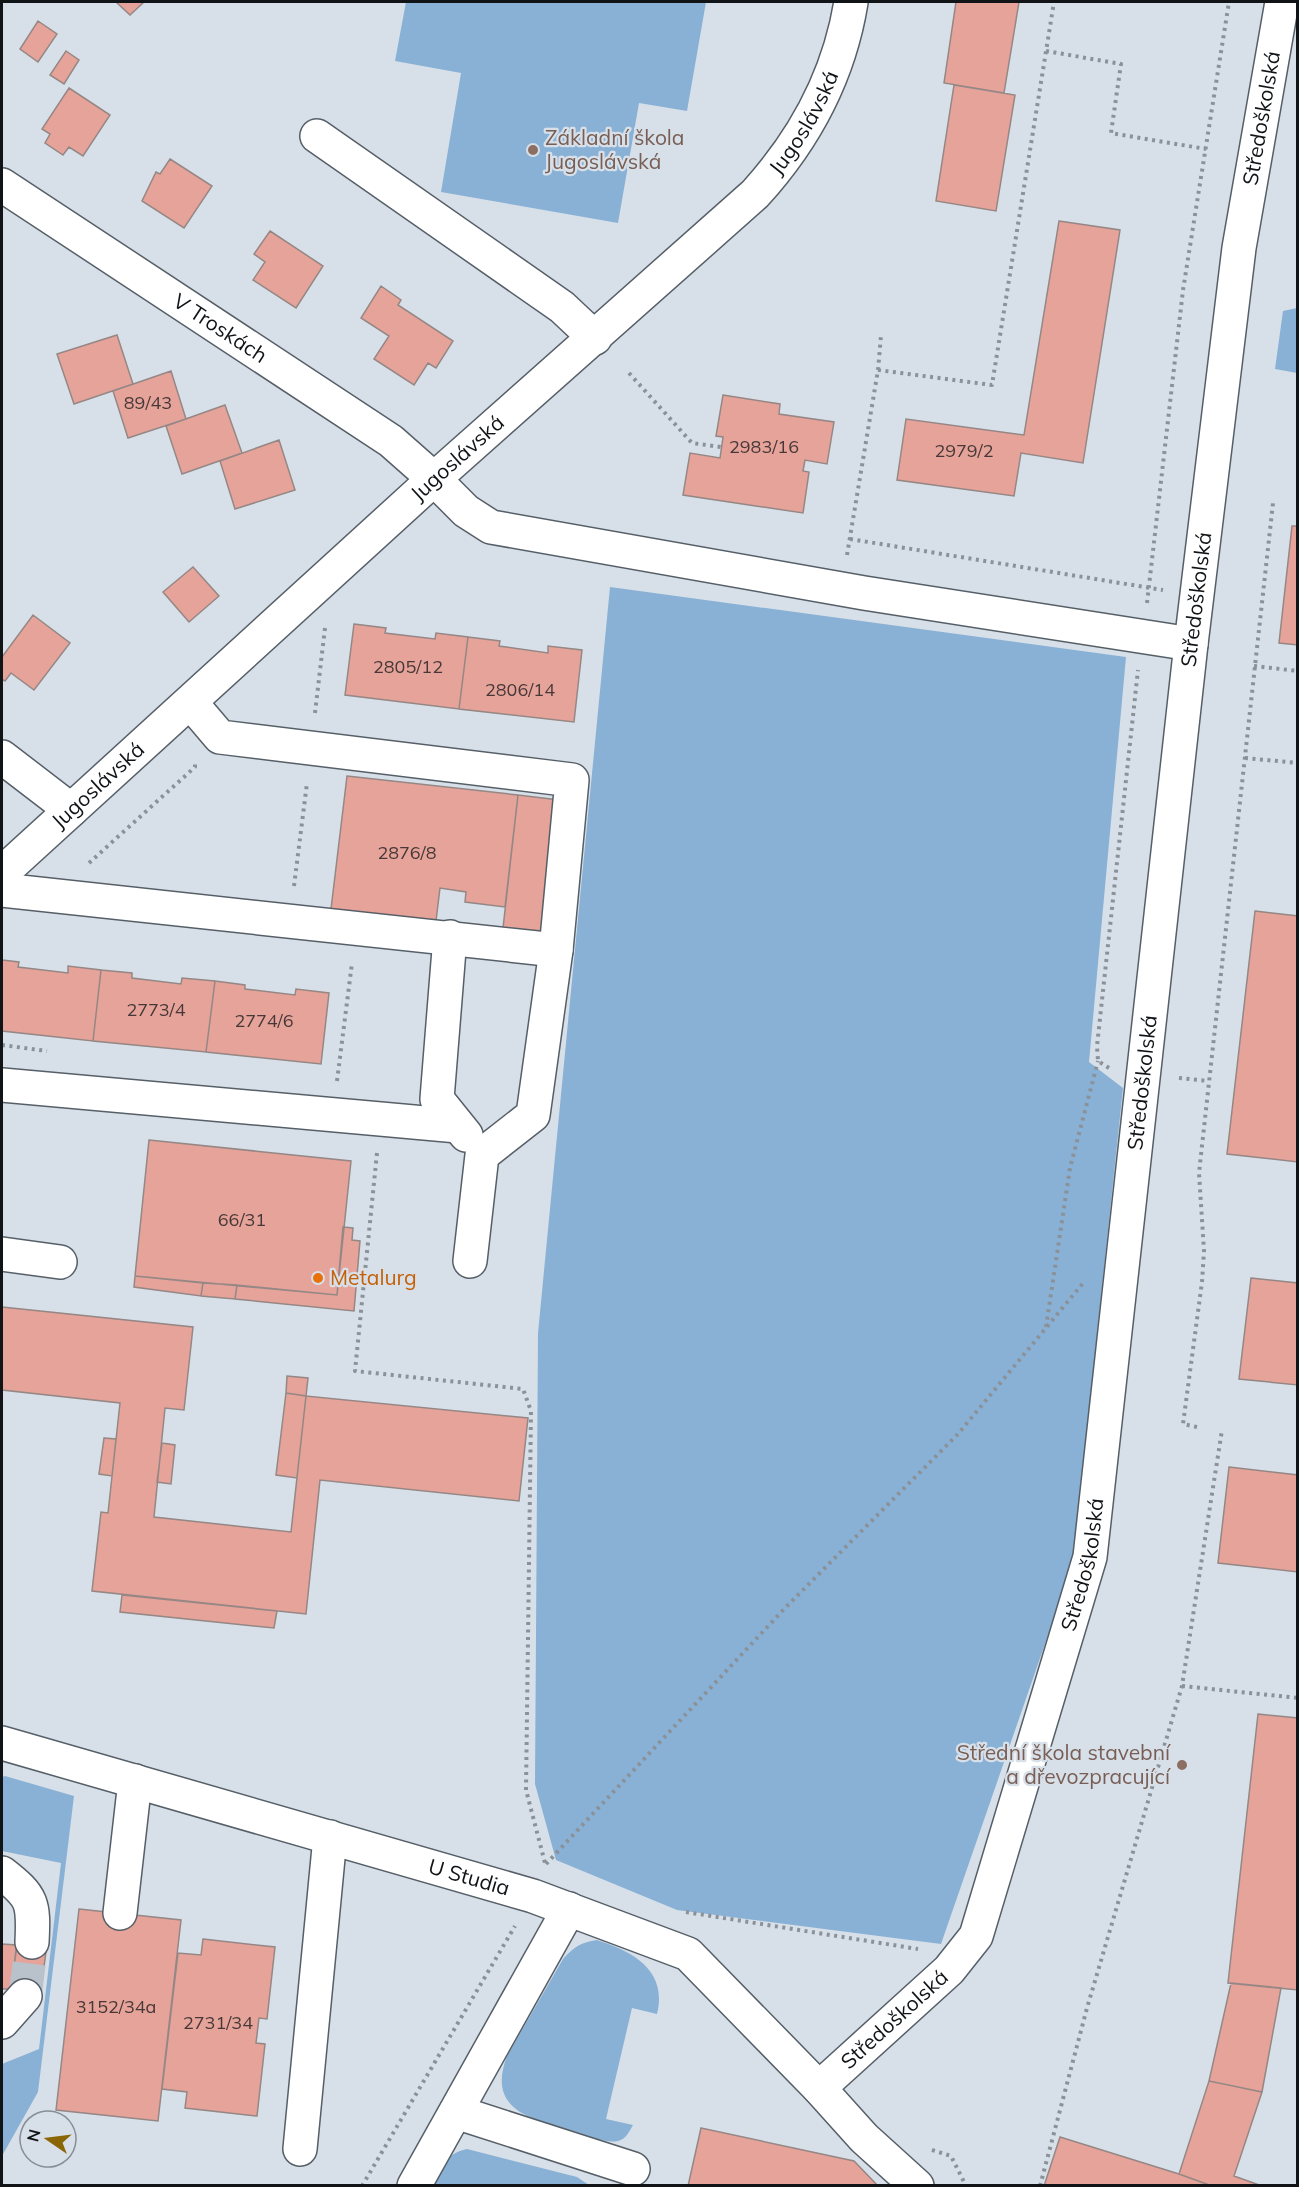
<svg xmlns="http://www.w3.org/2000/svg" width="1299" height="2187" viewBox="0 0 1299 2187" font-family="Mulish,sans-serif">
  <style>
    .green { fill: #89b1d5 }
    .building { fill: #e6a399; stroke: #958785; stroke-width: 1.5 }
    .lines { fill: none; stroke-linecap: round; stroke-linejoin: round }
    .minor-tunnel { stroke: #b9c1ca; stroke-width: 33; stroke-dasharray: 33 16; stroke-linecap: butt }
    .minor-casing { stroke: #565f67; stroke-width: 36 }
    .path { stroke: #8b9198; stroke-width: 4; stroke-dasharray: 3 4.5; stroke-linecap: butt }
    .minor { stroke: #fff; stroke-width: 33 }
    .education-dot { fill: #8d6e63; stroke: #d7e0e9; stroke-width: 2 }
    .food-dot { fill: #e8710a; stroke: #d7e0e9; stroke-width: 2 }
    .labels { text-anchor: middle; stroke-width: 4.5; stroke-linejoin: round; paint-order: stroke }
    .number-label { font-size: 18px; fill: #463838 }
    .street-label { font-size: 21px; fill: #111417; stroke: #d7e0e9 }
    .education-label { font-size: 21px; fill: #785e54; stroke: #d7e0e9; text-anchor: start }
    .food-label { font-size: 21px; fill: #c56008; stroke: #d7e0e9; text-anchor: start }
  </style>
  <rect width="100%" height="100%" fill="#d7e0e9"/>
  <!-- green -->
  <path class="green" d="M406,2H706L687,111L639,103L618,223L441,192L461,73L395,61Z
    M1297,308V373L1275,369L1283,311Z
    M610,587L1126,657L1089,1062L1123,1088L1073,1563L941,1944L677,1910L556,1860L535,1784L538,1333Z
    M5,1776L74,1796L38,2092L2,2156V2064L39,2049L61,1863L2,1851V1777Z
    M597,1940C632,1951 668,1970 657,2014L632,2008L606,2119L633,2125C629,2132 626,2139 618,2141C605,2144 585,2134 573,2131C532,2119 486,2111 507,2056L563,1959C574,1947 581,1942 597,1940Z
    M467,2149L577,2177L589,2185L429,2186C439,2169 446,2153 467,2149Z"/>
  <!-- building -->
  <path class="building" d="M116,2H144L130,15Z
    M956,2H1019L1004,93L944,83Z
    M38,21L57,34L38,62L20,49Z
    M66,51L79,60L64,84L50,75Z
    M954,85L1015,95L996,211L936,201Z
    M69,88L110,115L83,156L69,147L63,155L45,143L50,134L42,129Z
    M170,159L212,186L184,228L142,201L156,172L160,174Z
    M1059,221L1120,230L1083,463L1021,453L1014,496L897,480L906,419L1024,435Z
    M270,231L323,266L296,308L253,280L265,262L254,254Z
    M381,286L401,300L398,305L453,341L436,368L428,363L414,385L374,359L389,336L361,318Z
    M117,335L133,384L74,404L57,354Z
    M171,371L186,419L128,438L113,391Z
    M723,395L780,404L779,414L834,422L827,464L805,460L803,471L809,472L803,513L683,495L690,453L720,458L723,437L716,436Z
    M225,405L242,453L182,474L166,426Z
    M279,440L295,490L235,509L220,461Z
    M1292,526H1298V645L1279,643Z
    M193,567L219,596L189,622L163,592Z
    M33,615L70,643L34,690L11,673L5,681L2,679V657Z
    M354,624L386,628L385,633L435,639L436,633L468,637L459,709L345,695Z
    M468,637L500,641L499,646L548,653V646L582,650L574,722L459,709Z
    M347,776L518,795L505,907L465,902L466,892L440,888L436,921L331,909Z
    M518,795L559,800L544,933L503,928Z
    M1255,911L1298,916V1162L1227,1154Z
    M2,960L19,962L18,967L68,973V966L101,970L93,1041L2,1031Z
    M101,970L132,973V978L181,984L182,978L215,981L206,1052L93,1041Z
    M215,981L245,985V989L295,995L296,989L329,993L321,1064L206,1052Z
    M149,1140L351,1161L337,1295L135,1276Z
    M343,1227L353,1228L352,1240L360,1241L354,1311L235,1299L237,1285L337,1295Z
    M135,1276L203,1283L201,1296L134,1287Z
    M1251,1278L1298,1283V1385L1239,1379Z
    M203,1283L237,1285L235,1299L201,1296Z
    M2,1307L193,1327L184,1410L165,1408L154,1517L291,1532L306,1396L528,1418L519,1501L320,1480L306,1614L92,1591L101,1512L108,1513L120,1403L2,1390Z
    M287,1376L308,1378L306,1396L286,1393Z
    M286,1393L306,1396L297,1478L276,1475Z
    M104,1438L116,1439L112,1476L99,1474Z
    M162,1443L175,1445L171,1484L157,1482Z
    M1229,1467L1298,1475V1572L1218,1563Z
    M122,1595L277,1611L274,1628L120,1612Z
    M1258,1714L1298,1718V1990L1228,1983Z
    M79,1909L181,1920L158,2121L56,2110Z
    M203,1939L275,1947L267,2019L259,2018L256,2043L265,2044L257,2116L185,2108L187,2092L162,2089L178,1953L201,1955Z
    M17,1940L47,1944L40,1998L11,1995Z
    M2,1944L17,1945L11,1989H2Z
    M1231,1983L1281,1988L1262,2092L1209,2081Z
    M1209,2081L1262,2092L1234,2176L1262,2186H1212L1179,2174Z
    M701,2128L854,2161L878,2186H688Z
    M1060,2137L1179,2174L1212,2186H1044Z"/>
  <g class="lines">
    <!-- minor-tunnel -->
    <path class="minor-tunnel" d="M25,1996L32,1942"/>
    <defs>
      <g id="minor">
        <path d="M317,136L562,307L595,338"/>
        <path id="s1" d="M2,185L391,441L434,479L466,511L491,527L864,593L1191,644"/>
        <path d="M191,703L220,737L572,780L556,950L533,1115L482,1155L470,1261"/>
        <path d="M2,757L71,810"/>
        <path id="s2" d="M2,873L434,479L755,194C805,139 839,76 851,2"/>
        <path d="M2,890L556,950"/>
        <path d="M450,937L437,1099L466,1135"/>
        <path d="M2,1085L458,1126"/>
        <path d="M2,1254L60,1262"/>
        <path id="s3" d="M2,1743L533,1896L688,1954L819,2088L864,2138L917,2186"/>
        <path d="M2,1873C33,1897 34,1903 32,1942"/>
        <path d="M120,1913L135,1781"/>
        <path d="M2,2022L25,1996"/>
        <path id="s4" d="M819,2088L949,1970L976,1936L1090,1557L1191,644L1239,248L1282,2"/>
        <path d="M456,2112L633,2169"/>
        <path d="M300,2149L330,1837"/>
        <path d="M414,2186L569,1909"/>
      </g>
    </defs>
    <!-- minor casing -->
    <use href="#minor" class="minor-casing"/>
    <!-- path -->
    <path class="path" d="M1046,51L1121,64L1111,133L1206,149
      M878,370L992,385L1054,2
      M629,373L692,443L721,447
      M850,539L1163,590
      M847,555L878,370L881,336
      M1147,603L1183,290L1229,2
      M1254,666L1298,671
      M315,713L325,628
      M1245,758L1298,763
      M89,863L195,767V761
      M294,886L307,783
      M2,1045L47,1051
      M1109,1068L1098,1061L1097,1046L1138,670
      M1179,1078L1208,1081
      M337,1081L352,963
      M377,1153L355,1371L523,1389L531,1411L526,1790L545,1863
      M1046,1327L1070,1168L1098,1061
      M1197,1427L1183,1424L1202,1282L1204,1251L1199,1173L1273,503
      M1182,1686L1298,1698
      M546,1864L785,1608L958,1434L1084,1282
      M686,1912L918,1949
      M932,2150L951,2156L966,2186
      M362,2186L515,1926
      M1040,2186L1087,2008L1182,1686L1222,1430"/>
    <!-- minor -->
    <use href="#minor" class="minor"/>
  </g>
  <!-- markers -->
  <g class="education-dot">
    <circle cx="533" cy="150" r="6"/>
    <circle cx="1182" cy="1765" r="6"/>
  </g>
  <circle class="food-dot" cx="318" cy="1278" r="6"/>
  <g class="labels">
    <!-- number labels -->
    <g class="number-label">
      <text x="148" y="409">89/43</text>
      <text x="764" y="453">2983/16</text>
      <text x="964" y="457">2979/2</text>
      <text x="408" y="673">2805/12</text>
      <text x="520" y="696">2806/14</text>
      <text x="407" y="859">2876/8</text>
      <text x="156" y="1016">2773/4</text>
      <text x="264" y="1027">2774/6</text>
      <text x="242" y="1226">66/31</text>
      <text x="116" y="2013">3152/34a</text>
      <text x="218" y="2029">2731/34</text>
    </g>
    <!-- street labels -->
    <g class="street-label">
      <text dy="7" stroke="none"><textPath href="#s4" startOffset="2064">Středoškolská</textPath></text>
      <text dy="7" stroke="none"><textPath href="#s2" startOffset="1101">Jugoslávská</textPath></text>
      <text dy="7" stroke="none"><textPath href="#s1" startOffset="261">V Troskách</textPath></text>
      <text dy="7" stroke="none"><textPath href="#s2" startOffset="616">Jugoslávská</textPath></text>
      <text dy="7" stroke="none"><textPath href="#s4" startOffset="1578">Středoškolská</textPath></text>
      <text dy="7" stroke="none"><textPath href="#s2" startOffset="130">Jugoslávská</textPath></text>
      <text dy="7" stroke="none"><textPath href="#s4" startOffset="1092">Středoškolská</textPath></text>
      <text dy="7" stroke="none"><textPath href="#s4" startOffset="606">Středoškolská</textPath></text>
      <text dy="7" stroke="none"><textPath href="#s3" startOffset="486">U Studia</textPath></text>
      <text dy="7" stroke="none"><textPath href="#s4" startOffset="102">Středoškolská</textPath></text>
    </g>
    <!-- education labels -->
    <g class="education-label">
      <text x="545" y="145">Základní škola<tspan x="545" dy="24">Jugoslávská</tspan></text>
      <text x="1170" y="1760" text-anchor="end">Střední škola stavební<tspan x="1170" dy="24">a dřevozpracující</tspan></text>
    </g>
    <!-- food labels -->
    <g class="food-label">
      <text x="330" y="1285">Metalurg</text>
    </g>
  </g>
  <!-- border -->
  <rect width="1299" height="2187" fill="none" stroke="#111417" stroke-width="6"/>
  <!-- north arrow -->
  <g transform="translate(48 2139) rotate(284)"><circle r="28" fill="#d7e0e9" stroke="#888e95" stroke-width="1.5"/>
  <path d="M0-4.5L10 22L0 15L-10 22Z" fill="#8b6606"/>
  <text y="-9" font-size="16" font-weight="bold" text-anchor="middle" fill="#111417">N</text>
  </g>
</svg>
